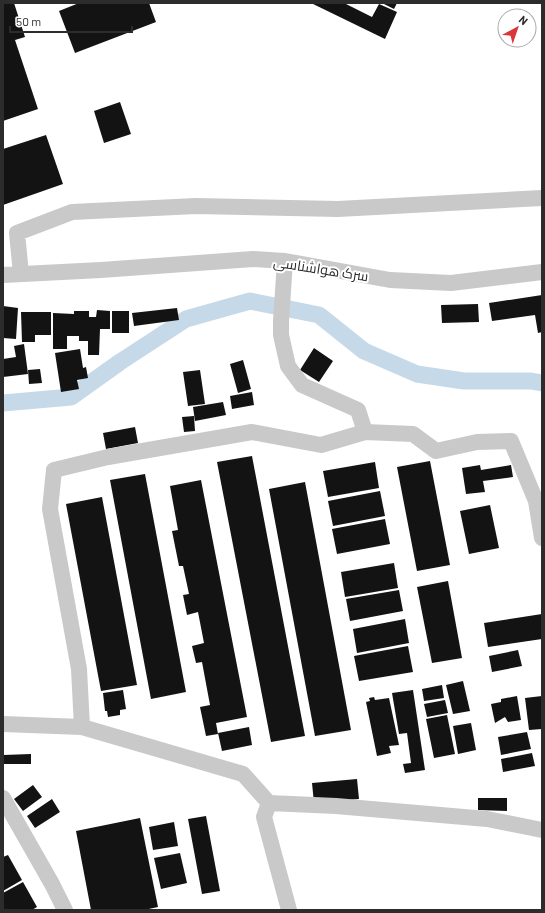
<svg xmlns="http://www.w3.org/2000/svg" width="545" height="913" viewBox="0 0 545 913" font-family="Barlow,Cairo,sans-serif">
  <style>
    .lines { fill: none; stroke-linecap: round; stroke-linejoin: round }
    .canal { stroke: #c6d9e8; stroke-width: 17 }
    .building { fill: #131313 }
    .minor { stroke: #c9c9c9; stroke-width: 16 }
    .labels { text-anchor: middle; stroke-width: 4; stroke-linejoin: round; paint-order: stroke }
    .street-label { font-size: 14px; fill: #2c2c2c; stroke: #fff }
  </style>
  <rect width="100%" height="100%" fill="#fff"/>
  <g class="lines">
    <!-- canal -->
    <path class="canal" d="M3,403L71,397L120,362L186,319L250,301L319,315L364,351L417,374L464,381H531L542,383"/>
  </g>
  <!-- building -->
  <path class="building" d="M3,3H14L25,37L15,40L38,109L3,121Z
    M79,3H149L156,22L75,53L59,11Z
    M311,3H344L372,17L379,4L397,12L385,39Z
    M382,3H397L394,9Z
    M120,102L131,134L104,143L94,111Z
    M46,135L63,184L3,205V149Z
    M542,295V332L538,333L535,315L492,321L489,303Z
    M478,304L479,322L442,323L441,305Z
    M3,306L18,308L16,339L3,338Z
    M177,308L179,320L134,326L132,313Z
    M97,310L110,311V329H100L99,355H88V341H79V336H67V349H53V313L74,314V311H89V317H96Z
    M112,311H129V333H112Z
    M21,312H51V335H35V342H22Z
    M24,344L28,374L3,377V359L16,357L14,346Z
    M314,348L333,361L319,382L300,370Z
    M80,349L83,368L86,367L88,378L77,380L79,389L61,392L55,353Z
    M243,360L251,389L238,393L230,364Z
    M40,369L42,383L29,384L28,370Z
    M200,370L205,404L188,406L183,372Z
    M252,392L254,405L232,409L230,396Z
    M223,402L226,415L195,421L193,407Z
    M194,416L195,431L184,432L182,417Z
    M135,427L138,443L106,449L103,433Z
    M252,456L305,736L271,742L217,462Z
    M430,461L450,565L417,571L397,467Z
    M375,462L379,488L328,497L323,471Z
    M480,465L481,470L511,465L513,477L483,481L485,492L466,494L462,468Z
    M145,474L186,692L151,699L110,480Z
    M201,480L247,717L216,723L218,734L206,736L200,707L210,705L202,662L196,663L192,646L204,643L198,612L187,615L183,595L189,594L183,566H179L172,531L178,530L170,486Z
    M305,482L351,730L315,736L269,489Z
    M380,491L385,516L333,526L328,501Z
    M102,497L137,685L101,691L66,504Z
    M490,505L499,548L469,554L460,511Z
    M385,519L390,544L337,554L332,529Z
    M394,563L398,588L345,597L341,572Z
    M448,581L462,658L432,663L417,587Z
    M399,590L403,611L350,621L346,599Z
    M542,614V639L488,647L484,623Z
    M405,619L409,643L357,653L353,629Z
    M408,646L413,672L359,681L354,656Z
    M518,650L522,666L492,672L489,656Z
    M463,681L470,711L453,714L446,685Z
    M442,685L444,698L424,701L422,689Z
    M123,690L126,709L120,710V715L108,717L107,711H105L103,693Z
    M413,690L425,770L405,773L403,764L411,763L407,733L399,734L392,693Z
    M517,696L521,720L508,722L505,717L495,723L491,704L501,702V699Z
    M542,696V729L529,730L525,698Z
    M374,697L375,700L389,698L399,745L389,746L391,753L377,756L366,702L370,701L369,698Z
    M445,700L448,713L427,717L424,704Z
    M447,715L455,754L434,758L426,719Z
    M471,723L476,750L458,754L453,726Z
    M249,727L252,745L222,751L218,733Z
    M527,732L531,749L501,755L498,737Z
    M532,753L535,766L503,772L501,759Z
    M31,754V764H3V755Z
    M357,779L359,799L314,803L312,783Z
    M33,785L42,797L23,811L14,799Z
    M478,798H507V811L478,810Z
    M52,799L60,812L35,828L27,816Z
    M206,816L220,891L202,894L188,819Z
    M140,818L158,907L144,910H91L76,831Z
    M174,822L178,846L153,850L149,827Z
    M180,853L187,883L161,889L154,858Z
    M8,855L22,880L3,891V857Z
    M23,882L37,907L32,910H3V893Z"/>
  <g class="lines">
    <!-- minor -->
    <path class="minor" d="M285,261L281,321V335L288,366L302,385L358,410L365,432
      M21,274L17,233L72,212L196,206L338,209L542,198
      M3,275L101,270L253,259L285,261L390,280L451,283L542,272
      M3,724L82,727L243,774L269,803L336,806L487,819L542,830
      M82,727L79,669L50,509L54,470L108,457L252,432L321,445L365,432L413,434L436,451L477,442L511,441L536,501L542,538
      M3,798L52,884L65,910
      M269,803L264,817L289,910"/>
  </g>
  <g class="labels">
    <!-- street labels -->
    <g class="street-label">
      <text transform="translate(321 269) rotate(9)" y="5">سرک هواشناسی</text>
    </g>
  </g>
  <!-- border -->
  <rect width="545" height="913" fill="none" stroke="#2c2c2c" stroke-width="8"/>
  <!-- north arrow -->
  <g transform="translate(517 28) rotate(40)"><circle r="19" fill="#ffffff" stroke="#ababab"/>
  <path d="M0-3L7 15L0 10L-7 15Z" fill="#d93739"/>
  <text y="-6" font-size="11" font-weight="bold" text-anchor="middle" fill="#2c2c2c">N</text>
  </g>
  <!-- scale -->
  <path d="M10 26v6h122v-6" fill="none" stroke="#2c2c2c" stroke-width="2"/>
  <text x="16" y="26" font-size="12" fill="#2c2c2c" stroke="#ffffff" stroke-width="3" paint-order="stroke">50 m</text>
</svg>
